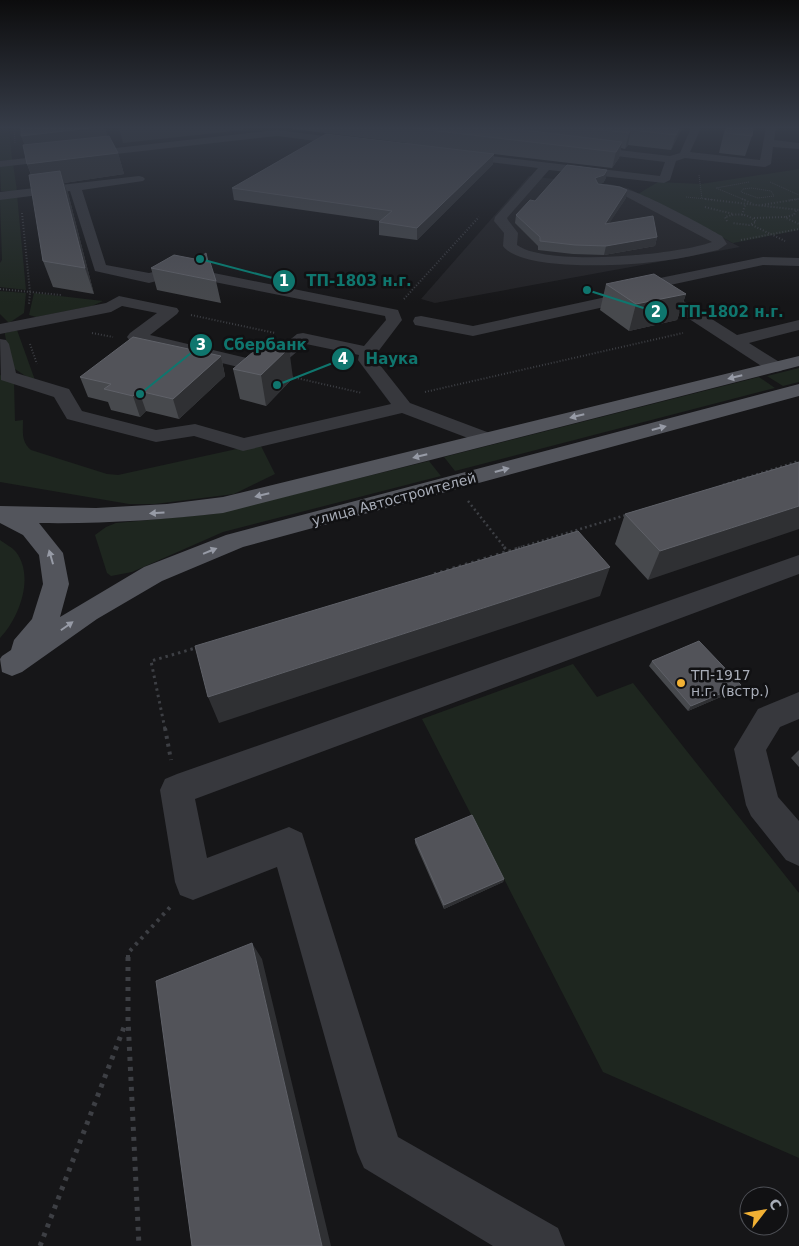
<svg xmlns="http://www.w3.org/2000/svg" width="799" height="1246" viewBox="0 0 799 1246" font-family="'DejaVu Sans',sans-serif">
  <style>
    .built { fill: #222225 }
    .green { fill: #1e261f }
    .lines { fill: none; stroke-linecap: round; stroke-linejoin: round }
    .path-far5 { stroke: #3d3f44; stroke-width: 1; stroke-dasharray: 1 1; stroke-linecap: butt }
    .path-far4 { stroke: #3d3f44; stroke-width: 2; stroke-dasharray: 1 2; stroke-linecap: butt }
    .path-far3 { stroke: #3d3f44; stroke-width: 2.5; stroke-dasharray: 2 3; stroke-linecap: butt }
    .path-far2 { stroke: #3d3f44; stroke-width: 3; stroke-dasharray: 2.5 4; stroke-linecap: butt }
    .path-far1 { stroke: #3d3f44; stroke-width: 4; stroke-dasharray: 3 5; stroke-linecap: butt }
    .path { stroke: #3d3f44; stroke-width: 5; stroke-dasharray: 4 6; stroke-linecap: butt }
    .minor { fill: #37383d; fill-rule: evenodd }
    .major { fill: #53555c; fill-rule: evenodd }
    .wall { fill: #47494d }
    .shaded-wall { fill: #2f3033 }
    .building { fill: #525359; stroke: #5f6168 }
    .oneway { fill: #979ba6 }
    .poi-dot { fill: #f2b134; stroke: #111113; stroke-width: 2 }
    .labels { text-anchor: middle; stroke-width: 5; stroke-linejoin: round; paint-order: stroke }
    .street-label { font-size: 14px; fill: #a8adb8; stroke: #111113 }
    .poi-label { font-size: 14px; fill: #a8adb8; stroke: #111113; text-anchor: start }
    .leader { fill: none; stroke: #0f766e; stroke-width: 2 }
    .callout-dot { fill: #0f766e; stroke: #111113; stroke-width: 2 }
    .mark-label { font-size: 15px; text-anchor: middle; font-weight: bold; fill: #fff }
    .callout-label { font-size: 15px; text-anchor: middle; font-weight: bold; fill: #0f766e; stroke: #111113; stroke-width: 5; stroke-linejoin: round; paint-order: stroke }
  </style>
  <rect width="100%" height="100%" fill="#161618"/>
  <!-- built -->
  <path class="built" d="M529,176L628,188L740,247L435,303L421,299Z"/>
  <!-- green -->
  <path class="green" d="M0,128H9L12,160L0,161Z
    M13,163L17,191H1L0,165Z
    M799,169V230L733,243L638,194L658,182L701,184Z
    M17,195L26,290L0,287V263L2,260L0,200Z
    M0,291L26,293L24,313L9,323L0,314Z
    M34,293L103,301L92,306L36,317L29,315Z
    M17,330L36,383L12,367L5,335V333Z
    M799,368V382L783,386L767,376Z
    M0,375L14,381L15,421L23,420C23,432 21,442 31,450L107,474L118,475L260,444L275,474L234,494L155,504H129L0,482Z
    M759,377L775,388L455,471L444,457Z
    M429,461L441,476L223,532L132,572L111,576L107,573L95,535L106,527L116,523L214,514Z
    M0,540C5,544 12,547 16,552C35,577 19,618 0,638Z
    M573,664L597,697L633,683L799,893V1158L603,1072L422,719Z"/>
  <g class="lines">
    <!-- path-far5 -->
    <path class="path-far5" d="M14,128L15,144
      M699,175L702,199
      M770,182L799,195
      M751,188L771,191L774,196L758,198L741,192L743,189Z
      M686,197L716,200
      M745,200L716,188L749,182
      M790,200L799,199"/>
    <!-- path-far4 -->
    <path class="path-far4" d="M705,199L799,210
      M742,199L753,204
      M762,205L798,199
      M705,207L733,214
      M22,213L30,292L29,304
      M742,215L745,205
      M786,217L794,215L796,210
      M754,218L784,217L799,224
      M727,221L725,217C736,213 748,213 756,222L749,225L732,223
      M752,225L785,241
      M741,240L799,229
      M0,289L61,295
      M404,299L479,217
      M191,315L275,333
      M92,333L113,337
      M30,344L37,364
      M292,377L362,393
      M425,392L683,333"/>
    <!-- path-far3 -->
    <path class="path-far3" d="M723,485L799,461
      M468,501L505,548
      M518,548L626,515"/>
    <!-- path-far2 -->
    <path class="path-far2" d="M504,547L508,552
      M434,574L522,547
      M165,729L151,661L199,647"/>
    <!-- path-far1 -->
    <path class="path-far1" d="M165,728L171,760
      M128,958V953L172,905"/>
    <!-- path -->
    <path class="path" d="M128,957V1019L139,1246
      M40,1246L126,1022"/>
    <!-- minor -->
    <path class="minor" d="M691,128H701L690,152L760,160L766,128H776L774,140L799,143V149L773,147L771,164L765,167L685,158L676,161L670,180L664,183L549,170L507,218L508,220L518,233L517,245C547,267 677,255 712,242L627,197L616,192L597,190L595,187C610,171 703,226 722,236L727,244L718,250C697,255 675,260 653,262C623,266 521,271 503,246L504,233L494,221L495,217L538,168L456,158L451,155L456,152L660,176L665,162L584,152L579,149L584,146L670,156L680,153Z
      M277,130L356,140L361,143L356,146L277,136L0,167V161Z
      M139,176L143,177L145,179L143,181L82,190L106,265L149,273L179,266L398,310L402,320L377,353L376,360L410,403L495,435L498,439L495,443L488,445L481,443L402,413L243,451L194,436L156,442L67,419L54,397L1,380L0,339L6,340L9,344L16,373L69,389L82,411L156,430L195,424L244,438L391,404L358,360L359,355L306,344L273,372L267,374L130,341L127,337L130,333L157,313L122,306L111,312L0,334V324L106,303L119,296L177,308L179,311L177,314L150,335L263,362L297,334L303,333L364,346L386,320L385,316L179,275L149,283L95,271L70,191L0,200V192Z
      M763,257L799,258V266L763,265L670,285L666,290L737,335L799,320V330L749,343L781,363L784,367L781,371L775,372L769,371L654,296L473,336L415,325L413,321L415,317L421,316L473,326L652,287L660,278Z
      M799,555V574L195,799L207,858L289,827L302,833L398,1137L558,1228L565,1246H493L364,1168L357,1152L277,867L193,900L180,895L175,882L160,790L165,779L177,774Z
      M799,692V719L780,727L766,750L778,797L799,821V866L786,860L751,816L746,805L734,749L758,709Z"/>
    <!-- major -->
    <path class="major" d="M799,356V366L223,513C161,520 101,524 39,523L63,553L69,584L60,617L144,567L226,535L799,384V396L243,547L162,581L97,619L22,672L12,676L2,672L0,659L2,656L11,650L14,640L32,619L43,584L39,555L23,535L0,523V506L96,508L167,504L223,497Z"/>
  </g>
  <!-- wall -->
  <path class="wall" d="M21,128H105L107,136L118,153L124,174L64,183L68,193L94,294L53,287L43,261L31,175L27,164L25,145L21,136Z
    M293,128H682L671,150L628,145L625,149L621,148L619,158L612,168L494,154L493,164L417,240L379,235V222L380,221L234,200L232,188L407,143L293,129Z
    M725,128H753L752,136L745,156L719,153Z
    M606,178L603,183L599,184L626,198L609,223L657,237L655,246L604,255L573,254L538,250V246L515,223L516,215L535,201Z
    M208,262L216,281L221,303L157,290L151,268Z
    M606,284L686,294L677,320L629,331L600,310Z
    M221,356L225,376L179,419L146,411L140,417L111,410L108,402L88,397L80,377Z
    M233,369L293,378L266,406L240,399Z
    M799,462L648,580L615,544L625,514Z
    M652,661L741,685L737,690L688,711L649,666Z
    M799,750V767L791,758Z
    M415,839L504,879L503,882L444,909L415,843Z"/>
  <!-- shaded-wall -->
  <path class="shaded-wall" d="M91,128H105L110,147L29,156L21,136Z
    M119,128H243V130L123,143Z
    M679,128H682L671,150L676,135Z
    M631,130L628,145L625,149L629,133Z
    M622,142L619,158L612,168L616,152Z
    M118,153L124,174L64,183L68,193L94,294L85,268L36,186L27,164Z
    M494,154L493,164L417,240V228Z
    M607,170L606,178L603,183L593,186L595,178Z
    M627,190L626,198L603,233L605,224Z
    M657,237L655,246L604,255L606,246Z
    M686,294L677,320L629,331L636,304Z
    M289,348L293,378L266,406L261,375Z
    M221,356L225,376L179,419L173,399Z
    M139,391L146,411L140,417L133,396Z
    M799,506V529L648,580L660,551Z
    M610,567L600,596L219,723L208,697Z
    M741,685L737,690L688,711L691,706Z
    M504,879L503,882L444,909V905Z
    M252,943L262,959L331,1246H322Z"/>
  <!-- building -->
  <path class="building" d="M21,128H91L21,136Z
    M412,128H507L622,142L616,152Z
    M587,128H679L676,135L631,130L629,133Z
    M726,128H753L752,136L725,133Z
    M326,134L494,154L417,228L379,222L392,211L232,188Z
    M109,136L118,153L27,164L23,145Z
    M567,165L607,170L604,175L595,178L598,184L620,187L627,190L605,224L653,216L657,237L606,246L575,245L540,241V237L516,215L530,200L535,201Z
    M60,171L85,268L43,261L29,175Z
    M206,253L208,262L196,260Z
    M174,255L210,262L216,281L151,268Z
    M654,274L686,294L636,304L606,284Z
    M133,337L221,356L173,399L139,391L133,396L104,389L111,384L80,377Z
    M269,344L289,348L261,375L233,369L260,346Z
    M799,462V506L660,551L625,514Z
    M578,531L610,567L208,697L195,646Z
    M699,641L741,685L691,706L652,661Z
    M472,815L504,879L444,905L415,839Z
    M252,943L322,1246H192L156,981Z"/>
  <!-- one-way arrows -->
  <defs><path id="oneway-solid" d="M-6-.8H1V-3.2L6.5 0L1 3.2V.8H-6Z" transform="scale(1.25)"/></defs>
  <g class="oneway">
    <use href="#oneway-solid" transform="translate(735 377) rotate(166)"/>
    <use href="#oneway-solid" transform="translate(577 416) rotate(166)"/>
    <use href="#oneway-solid" transform="translate(659 428) rotate(-15)"/>
    <use href="#oneway-solid" transform="translate(420 456) rotate(166)"/>
    <use href="#oneway-solid" transform="translate(502 470) rotate(-15)"/>
    <use href="#oneway-solid" transform="translate(262 495) rotate(166)"/>
    <use href="#oneway-solid" transform="translate(157 513) rotate(177)"/>
    <use href="#oneway-solid" transform="translate(210 551) rotate(-22)"/>
    <use href="#oneway-solid" transform="translate(51 557) rotate(-106)"/>
    <use href="#oneway-solid" transform="translate(67 626) rotate(-35)"/>
  </g>
  <!-- sky -->
  <linearGradient id="sky" x2="0" y2="1"><stop stop-color="#0c0c0d"/><stop offset="0.42" stop-color="#363c48"/><stop offset="1" stop-color="#363c48" stop-opacity="0"/></linearGradient>
  <rect width="799" height="303" fill="url(#sky)"/>
  <!-- markers -->
  <circle class="poi-dot" cx="681" cy="683" r="5"/>
  <g class="labels">
    <!-- street labels -->
    <g class="street-label">
      <text transform="translate(394 499) rotate(-15)" y="5">улица Автостроителей</text>
    </g>
    <!-- poi labels -->
    <g class="poi-label">
      <text x="691" y="680">ТП-1917<tspan x="691" dy="16">н.г. (встр.)</tspan></text>
    </g>
  </g>
  <!-- callouts -->
  <path class="leader" d="M200 259L284 281M587 290L656 312M140 394L201 345M277 385L343 359"/>
  <g class="callout-dot">
    <circle cx="200" cy="259" r="5"/>
    <circle cx="587" cy="290" r="5"/>
    <circle cx="140" cy="394" r="5"/>
    <circle cx="277" cy="385" r="5"/>
    <circle cx="284" cy="281" r="12"/>
    <circle cx="656" cy="312" r="12"/>
    <circle cx="201" cy="345" r="12"/>
    <circle cx="343" cy="359" r="12"/>
  </g>
  <g class="mark-label">
    <text x="284" y="286">1</text>
    <text x="656" y="317">2</text>
    <text x="201" y="350">3</text>
    <text x="343" y="364">4</text>
  </g>
  <g class="callout-label">
    <text x="359" y="286">ТП-1803 н.г.</text>
    <text x="731" y="317">ТП-1802 н.г.</text>
    <text x="265" y="350">Сбербанк</text>
    <text x="392" y="364">Наука</text>
  </g>
  <!-- north arrow -->
  <g transform="translate(764 1211) rotate(59)"><circle r="24" fill="#111113" stroke="#4d4f55"/>
  <path d="M0-4L9 19L0 12L-9 19Z" fill="#f2b134"/>
  <text y="-8" font-size="14" font-weight="bold" text-anchor="middle" fill="#a8adb8">С</text>
  </g>
</svg>
